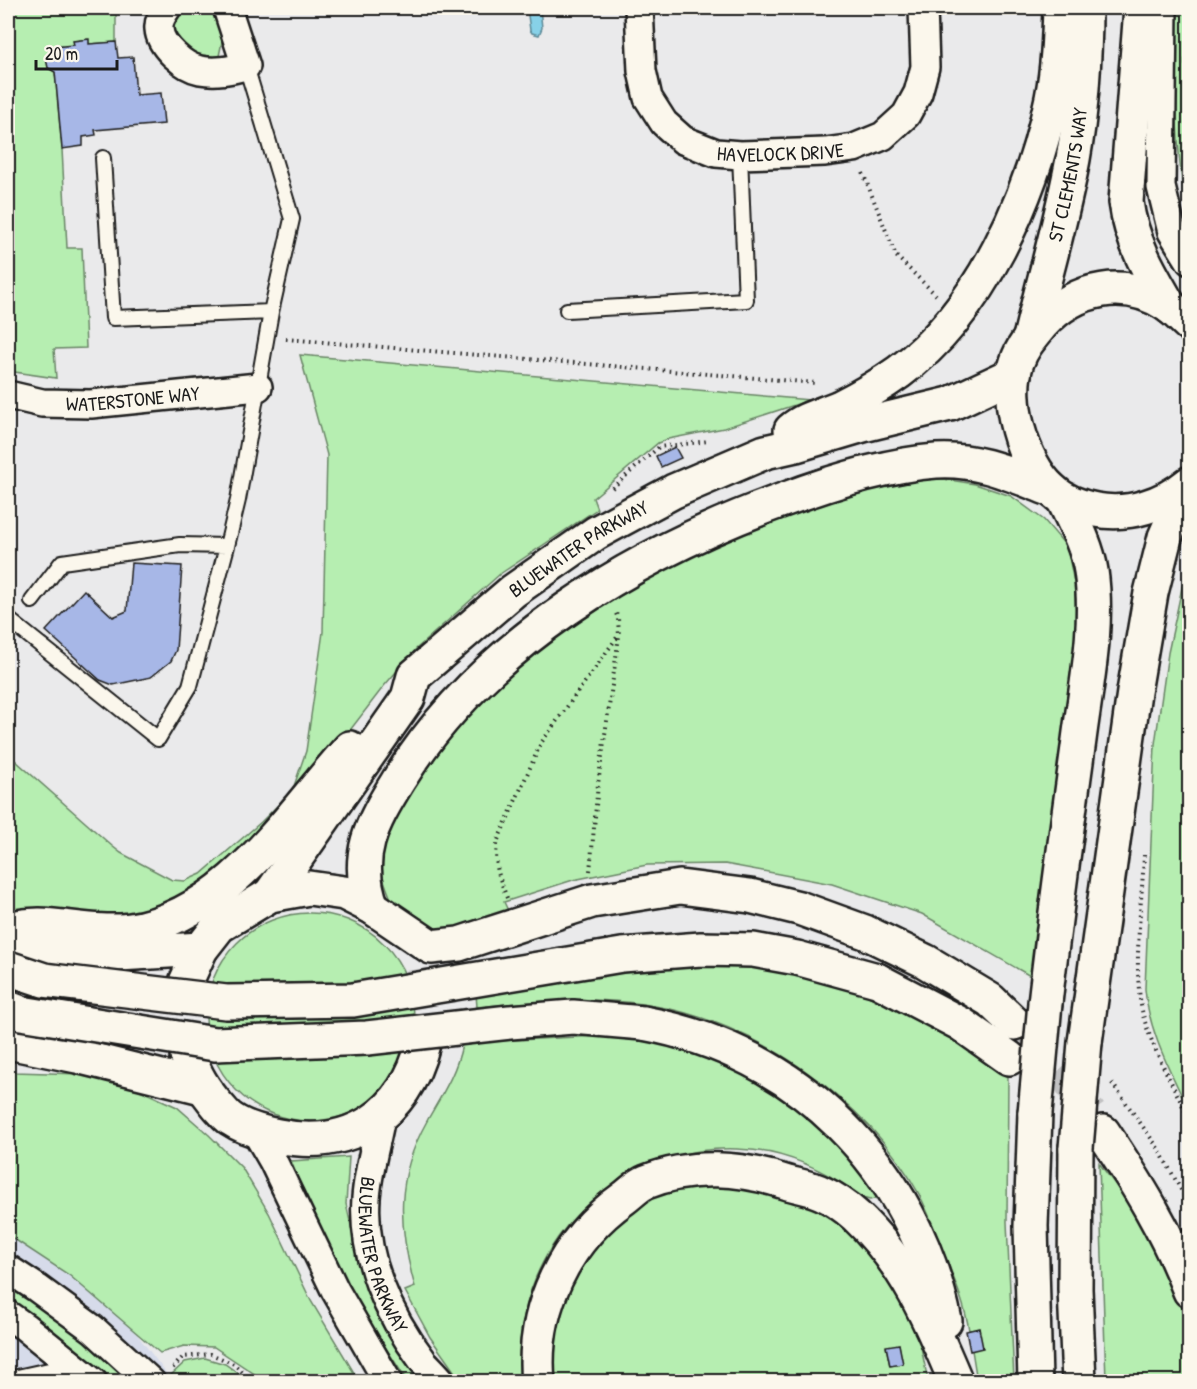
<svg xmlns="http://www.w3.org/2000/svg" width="1197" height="1389" viewBox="0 0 1197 1389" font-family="'Patrick Hand',sans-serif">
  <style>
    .built { fill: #d6dbea }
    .green { fill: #b6eeb1; stroke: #698566; stroke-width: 1.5; fill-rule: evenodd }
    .water { fill: #87d1e8; stroke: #5c8996; stroke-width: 1.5 }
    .building { fill: #a7b7e7; stroke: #1c1c1c; stroke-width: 1.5 }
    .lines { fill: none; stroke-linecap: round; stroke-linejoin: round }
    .secondary-tunnel { stroke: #c1c1c2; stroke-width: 33; stroke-dasharray: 33 16; stroke-linecap: butt }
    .lane-casing { stroke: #1c1c1c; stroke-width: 18 }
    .street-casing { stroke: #1c1c1c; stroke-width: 32 }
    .secondary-casing { stroke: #1c1c1c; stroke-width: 38 }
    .path { stroke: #1c1c1c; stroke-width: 4; stroke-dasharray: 1.5 4.5; stroke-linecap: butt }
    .lane { stroke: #fbf7ec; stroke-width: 14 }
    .street { stroke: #fbf7ec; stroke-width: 27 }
    .secondary { stroke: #fbf7ec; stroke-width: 33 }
    .secondary-bridge-casing { stroke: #1c1c1c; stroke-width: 38; stroke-linecap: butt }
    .secondary-bridge { stroke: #fbf7ec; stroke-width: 33 }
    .labels { text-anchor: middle; stroke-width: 6; stroke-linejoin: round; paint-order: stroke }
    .street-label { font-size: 20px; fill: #1c1c1c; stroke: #fbf7ec }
  </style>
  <rect width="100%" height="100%" fill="#eaeaeb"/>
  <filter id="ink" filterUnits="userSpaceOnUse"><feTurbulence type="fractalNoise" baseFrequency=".0167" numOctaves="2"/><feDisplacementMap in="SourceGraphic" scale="12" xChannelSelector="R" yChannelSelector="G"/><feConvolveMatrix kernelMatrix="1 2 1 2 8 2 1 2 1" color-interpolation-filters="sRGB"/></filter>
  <g filter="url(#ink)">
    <!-- built -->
    <path class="built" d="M8,1138L85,1265L172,1381H8Z"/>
    <!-- green -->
    <path class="green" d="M8,8H116V42L89,44L88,39L74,41V45L53,51L47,58L48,68L55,72L62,149L67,248H82L86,348L54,349L56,378L8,371Z
      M176,8H217L224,32L219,56L215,59L194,61L170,31Z
      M1174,8H1187L1189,16V59H1185V65L1190,64L1189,219C1173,150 1177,78 1174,8Z
      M300,355L810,400L724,428L668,439L658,443L593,498L597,509L500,574L416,649L384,686L304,790L211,885L134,921L18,913L8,910V754L112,846L121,853L172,880L185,881L201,874L261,822L287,796L294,786L306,751L323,632L327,455Z
      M937,478L975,484L1011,496L1044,520L1067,547L1075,587L1076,634L1032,977L922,914L832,884L725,864L647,865L573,880L504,902L511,917L464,932L435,928L395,909C389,894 376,865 379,849C383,820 409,790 426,767C435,753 444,739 455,726C492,684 540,648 587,617C697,544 806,496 937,478Z
      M1189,555V1111C1171,1072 1149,1033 1145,989L1155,744L1168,653Z
      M206 1017a104 104 0 1 1 208 0a104 104 0 1 1-208 0Z
      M665,965H755L808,973L923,1012L1008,1074L1007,1222L1014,1381H977L972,1350L979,1329L969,1330C965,1306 956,1284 947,1261C938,1239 930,1215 919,1194C868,1100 755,1021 649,1005C591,996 535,1001 477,1007L476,994Z
      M619,1035C675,1042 746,1067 792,1102C804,1112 814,1123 825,1133C846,1152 865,1171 878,1196L877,1198L870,1200L866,1199C826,1171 787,1150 737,1149C658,1146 579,1193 543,1262C524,1298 517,1341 520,1381H461L430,1337L405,1291L415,1287C398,1226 395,1178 427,1121C441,1096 456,1074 462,1045L473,1042Z
      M8,1070L14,1072L83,1074L131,1086L177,1107L209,1135L242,1168L269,1213L311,1301L359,1381H265L214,1347L184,1346L160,1353L69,1275L8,1235Z
      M349,1157L346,1204L366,1291L374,1308L421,1381H407L357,1303L311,1211L291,1161Z
      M1099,1163L1146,1225L1171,1277L1189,1331V1381H1106Z
      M761,1176L872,1238L919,1337L928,1381L547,1382L546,1376L569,1268L658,1188ZM899,1344L902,1364L890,1366L886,1347Z
      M8,1282L85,1338L131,1381H115L24,1308L8,1298Z
      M205,1358L225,1364L249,1381H174L169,1377L185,1362Z"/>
    <!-- water -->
    <path class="water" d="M527,8H540L542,28L539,35L532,33L530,30Z"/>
    <!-- building -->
    <path class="building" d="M89,39V44L116,42L118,58L133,57L136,95L161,93L164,124L95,130L96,135L83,137V146L62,149L55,72L48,68L46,58L53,51V47L74,45L73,41Z
      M675,447L681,458L661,467L656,456Z
      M131,563L182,566L176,650L171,661L151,677L113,685L100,680L46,631L84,590L113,617L127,611Z
      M979,1328L983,1348L970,1351L966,1331Z
      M899,1344L903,1364L890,1366L886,1346Z"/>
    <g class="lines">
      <!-- secondary-tunnel -->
      <path class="secondary-tunnel" d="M422,969L427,1016L423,1044
        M186,982L181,1018L187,1055
        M1025,1035L1069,1081L1090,1113"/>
      <defs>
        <path id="lane" d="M103,158L113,318L271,312
          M567,310L746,300L740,155
          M32,601L62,562L180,545L227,546
          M8,619L158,739L190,686L227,546L238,500L271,312L292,219L246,66
          M8,1379L49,1370L78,1377"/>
        <g id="street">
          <path d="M167,8C163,14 158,21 159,29C160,46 184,67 200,70C216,73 230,70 246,66L227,8"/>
          <path id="s1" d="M639,8L642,71L648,98L664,123L683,140L716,153L740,155L825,152L854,148L883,136L906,115L918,93L925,67L923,8"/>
          <path d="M1163,8L1161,187L1172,232L1190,261"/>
          <path id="s2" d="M8,395L42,403L91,404L258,387"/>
          <path id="s3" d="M381,1117C376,1144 368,1171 366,1198C362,1257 388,1315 423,1361C429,1368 436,1374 442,1382"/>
          <path d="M255,1130L273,1161L335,1290L388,1382"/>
          <path d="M8,1269L37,1288L93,1329L151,1382"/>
          <path d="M8,1315L25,1327L93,1382"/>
        </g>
        <g id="secondary">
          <path d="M1141,8L1126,202C1131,241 1150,273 1170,307"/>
          <path d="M1190,325C1183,319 1177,312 1169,306C1126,277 1076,287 1042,324C1032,336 1022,347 1017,362C1004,399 1022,463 1051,489C1063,501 1079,507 1096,510C1129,516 1163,505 1190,483"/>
          <path id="s4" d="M1030,338C1044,278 1062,219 1073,159C1082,109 1085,58 1085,8"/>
          <path d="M791,430C804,418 825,414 840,407C860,397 881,385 899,372C981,312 1032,196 1052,98C1058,68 1059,38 1060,8"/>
          <path id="s5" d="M270,895L408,698L414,676L513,591L596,533L618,521L674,491L765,452L796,445L863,425L950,404L1014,374"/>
          <path d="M372,907C353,857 372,823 398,781C483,643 634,554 783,500C831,482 885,465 936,461C977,458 1013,475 1050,489"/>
          <path d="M8,928C18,927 29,925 39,925C70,926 99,934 130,930C228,916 289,815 350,748"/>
          <path d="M18,942L86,956L201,949"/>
          <path d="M877,980L961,1024L1009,1058"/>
          <path d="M186,982L201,949L219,926L270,895L309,888L344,893L372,907L431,947L459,944L592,901L680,887L750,896L799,908L865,932L925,961L990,1000L1014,1023"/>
          <path d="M1045,1003C1055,915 1067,827 1079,740C1086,685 1099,627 1091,571C1087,545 1074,522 1063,499"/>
          <path d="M643,1023C798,1051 914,1167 945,1321"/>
          <path d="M8,1042L77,1056L202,1087"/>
          <path d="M1085,1042L1134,692L1151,593L1165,537L1188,485"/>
          <path d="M187,1055C197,1077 202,1087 218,1106C222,1110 226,1116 231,1119C244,1128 263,1133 278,1136C351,1151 405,1114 423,1044"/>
          <path d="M1103,1132C1137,1183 1168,1233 1190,1291"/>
          <path d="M1076,1148L1075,1289L1079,1382"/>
          <path d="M538,1382C531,1309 565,1240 624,1198C631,1193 638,1185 646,1182C691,1164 742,1167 788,1183C799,1186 812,1188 822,1193C833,1198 847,1208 856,1216C906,1263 930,1320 956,1382"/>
          <path d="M1035,1382L1031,1226L1035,1113"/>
        </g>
      </defs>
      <!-- lane casing -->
      <use href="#lane" class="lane-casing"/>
      <!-- street casing -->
      <use href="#street" class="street-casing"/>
      <!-- secondary casing -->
      <use href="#secondary" class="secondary-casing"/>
      <!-- path -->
      <path class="path" d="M863,173L896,256L936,295
        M286,339L816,383
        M612,488L659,447L709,441
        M1144,855C1142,902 1132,970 1143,1015C1152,1049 1175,1088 1190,1121
        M590,871L598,784L619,636L618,618L615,611
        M507,898C499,877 493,864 498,840L541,743L618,636
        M1112,1083L1158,1148L1190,1206
        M173,1368L183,1357L211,1354L234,1364L252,1382"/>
      <!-- lane -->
      <use href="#lane" class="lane"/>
      <!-- street -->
      <use href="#street" class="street"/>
      <!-- secondary -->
      <use href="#secondary" class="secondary"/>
      <defs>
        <path id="secondary-bridge" d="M8,968L44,980L226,1002L353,1000L622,955L701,949L753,950L797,958L877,980
          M8,1008L21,1013L215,1044L367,1038L510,1022L573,1017L643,1023
          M1035,1113L1045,1003
          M1076,1148L1085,1042"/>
      </defs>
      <!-- secondary-bridge casing -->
      <use href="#secondary-bridge" class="secondary-bridge-casing"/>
      <!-- secondary-bridge -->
      <use href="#secondary-bridge" class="secondary-bridge"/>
    </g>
  </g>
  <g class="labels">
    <!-- street labels -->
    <g class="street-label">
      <text dy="7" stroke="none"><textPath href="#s1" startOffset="246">HAVELOCK DRIVE</textPath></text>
      <text dy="7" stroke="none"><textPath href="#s4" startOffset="168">ST CLEMENTS WAY</textPath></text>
      <text dy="7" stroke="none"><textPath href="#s2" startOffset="126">WATERSTONE WAY</textPath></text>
      <text dy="7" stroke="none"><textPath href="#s5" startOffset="472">BLUEWATER PARKWAY</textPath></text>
      <text dy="7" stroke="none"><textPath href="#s3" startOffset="142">BLUEWATER PARKWAY</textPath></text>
    </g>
  </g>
  <!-- margin -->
  <rect width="1197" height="1389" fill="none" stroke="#fbf7ec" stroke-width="30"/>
  <rect x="15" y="15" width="1167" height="1359" fill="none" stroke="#1c1c1c" stroke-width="2" filter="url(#ink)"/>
  <!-- scale -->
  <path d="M36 60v9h81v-9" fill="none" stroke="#1c1c1c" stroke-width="3"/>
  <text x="45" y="60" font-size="18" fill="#1c1c1c" stroke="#fbf7ec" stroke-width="4.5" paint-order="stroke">20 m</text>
</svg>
